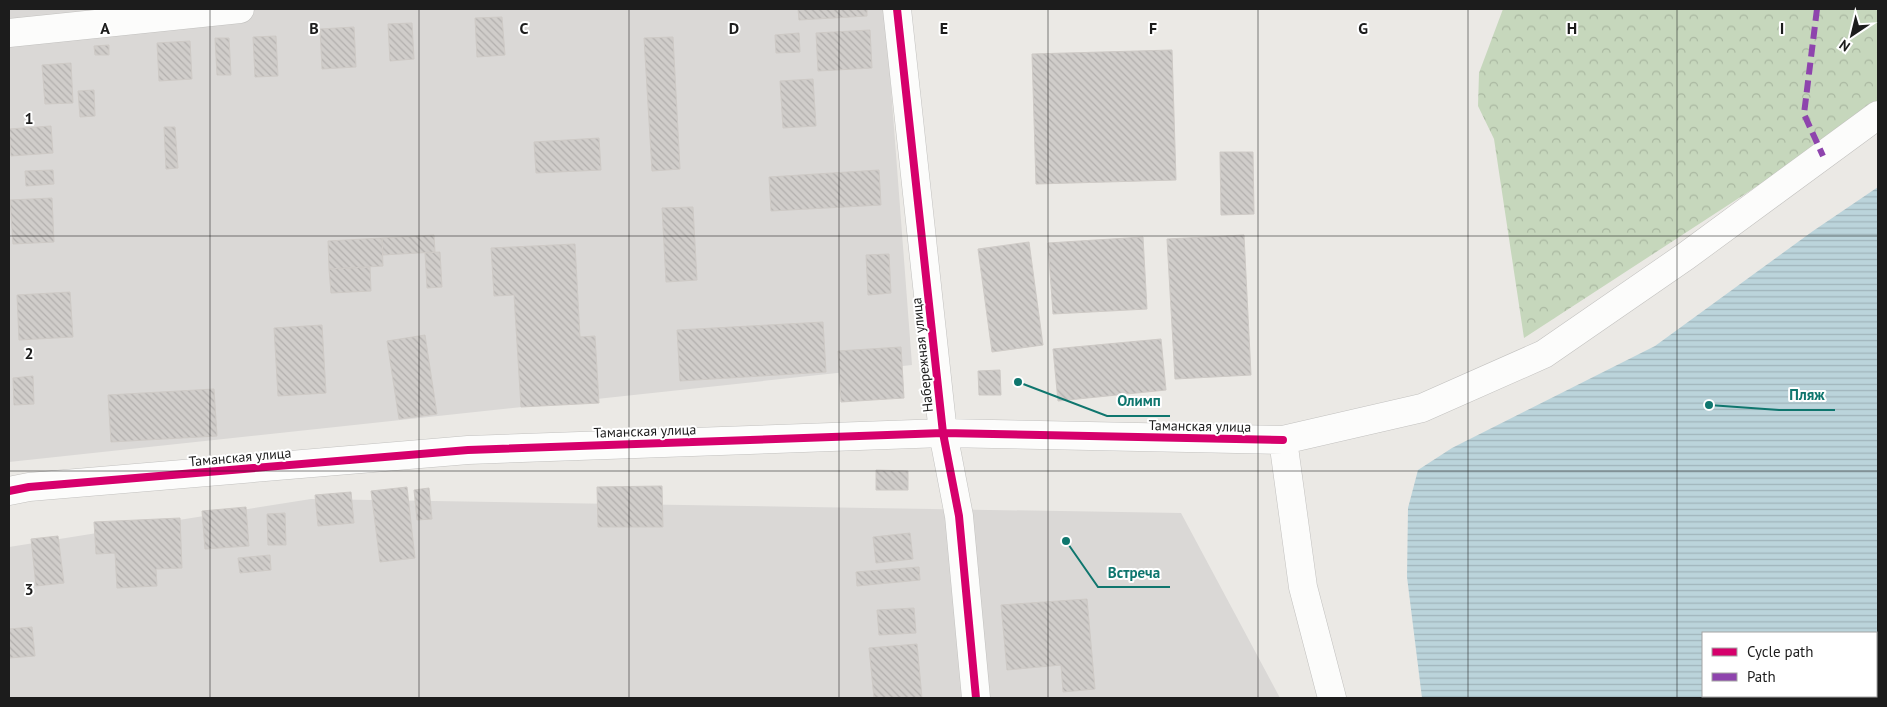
<svg xmlns="http://www.w3.org/2000/svg" width="1887" height="707" viewBox="0 0 1887 707" font-family="'PT Sans',sans-serif">
  <style>
    .residential { fill: #dad8d6 }
    .forest { fill: url(#forest-crowns) }
    .water { fill: url(#water-rules); fill-rule: evenodd }
    .building { fill: url(#building-back-hatch); stroke: #cecac6 }
    .lines { fill: none; stroke-linecap: round; stroke-linejoin: round }
    .minor-casing { stroke: #c2c1bf; stroke-width: 29 }
    .minor { stroke: #fcfcfb; stroke-width: 28 }
    .quiet { stroke: #8e44ad; stroke-width: 6; stroke-dasharray: 12 6; stroke-linecap: butt }
    .cycleway-casing { stroke: #fff; stroke-width: 11 }
    .cycleway { stroke: #d6006c; stroke-width: 8 }
    .grid { fill: none; stroke: #1c1c1c; stroke-width: 1; stroke-opacity: 0.55 }
    .labels { text-anchor: middle; stroke-width: 4; stroke-linejoin: round; paint-order: stroke }
    .street-label { font-size: 14px; fill: #1c1c1c; stroke: #fff }
    .grid-label { font-size: 16px; text-anchor: middle; font-weight: bold; fill: #1c1c1c; stroke: #fff; stroke-width: 4; stroke-linejoin: round; paint-order: stroke }
    .leader { fill: none; stroke: #0f766e; stroke-width: 2 }
    .callout-dot { fill: #0f766e; stroke: #fff; stroke-width: 2 }
    .callout-label { font-size: 15px; text-anchor: middle; font-weight: bold; fill: #0f766e; stroke: #fff; stroke-width: 4; stroke-linejoin: round; paint-order: stroke }
  </style>
  <defs>
    <pattern id="forest-crowns" width="20" height="18" patternUnits="userSpaceOnUse" patternTransform="scale(1.25)"><rect width="20" height="18" fill="#c6d7bc"/><path d="M2 6a3 3 0 1 1 6 0M12 15a3 3 0 1 1 6 0" fill="none" stroke="#aab8a1"/></pattern>
    <pattern id="water-rules" width="6" height="5" patternUnits="userSpaceOnUse" patternTransform="scale(1.25)"><rect width="6" height="5" fill="#bbd4db"/><path d="M0 2.5h6" fill="none" stroke="#a0b5bb"/></pattern>
    <pattern id="building-back-hatch" width="6" height="6" patternUnits="userSpaceOnUse" patternTransform="scale(1.25)"><rect width="6" height="6" fill="#d0cdca"/><path d="M-1 5l2 2M0 0l6 6M5-1l2 2" fill="none" stroke="#b2afad"/></pattern>
  </defs>
  <rect width="100%" height="100%" fill="#ebe9e5"/>
  <!-- residential -->
  <path class="residential" d="M9,9H885L912,365L9,462Z
    M311,499L1181,513L1280,698H9V547Z"/>
  <!-- forest -->
  <path class="forest" d="M1503,9H1878V106L1865,116L1524,338L1494,139L1478,106L1479,73Z"/>
  <!-- water -->
  <path class="water" d="M1878,187V698H1422L1407,577L1408,508L1418,470L1452,448L1655,346L1813,231ZM1703,633H1876V696H1703Z"/>
  <!-- building -->
  <path class="building" d="M798,9H867V16L799,20Z
    M502,17L505,55L477,57L475,18Z
    M412,23L414,59L390,61L388,24Z
    M354,27L356,67L322,69L320,29Z
    M870,30L872,68L818,71L816,33Z
    M799,33L800,52L776,53L775,35Z
    M276,36L278,76L255,77L253,37Z
    M673,37L680,169L652,171L644,38Z
    M215,38H229L231,75H217Z
    M190,41L192,79L159,81L157,43Z
    M109,45V55H95L94,46Z
    M1172,50L1176,180L1036,184L1032,54Z
    M71,63L73,103L45,104L42,65Z
    M813,79L816,126L783,128L780,81Z
    M94,90L95,116L80,117L78,91Z
    M51,126L53,153L11,156L9,129Z
    M164,127H175L178,168L166,169Z
    M599,138L601,170L536,173L534,142Z
    M1220,152H1253L1254,214L1221,215Z
    M53,170L54,184L26,186L25,171Z
    M879,170L881,205L771,211L769,177Z
    M52,198L54,242L13,244L10,200Z
    M693,207L697,280L666,282L662,208Z
    M434,235L435,252L383,255L382,238Z
    M1244,235L1251,375L1175,379L1167,239Z
    M1143,237L1147,309L1053,314L1048,243Z
    M382,238L383,266L329,269L328,241Z
    M1029,242L1043,345L992,352L978,249Z
    M575,244L580,337L595,336L599,403L521,407L514,295L494,296L491,248Z
    M440,252L442,287L427,288L425,253Z
    M889,254L891,293L868,295L866,255Z
    M370,267L371,291L331,293L329,269Z
    M70,292L73,337L19,340L17,295Z
    M823,322L826,372L680,381L677,330Z
    M322,325L326,393L278,396L274,328Z
    M425,335L437,414L399,419L387,341Z
    M1161,339L1166,390L1058,401L1053,349Z
    M901,347L904,398L841,402L838,351Z
    M1000,370L1001,395H979L978,371Z
    M33,376L34,404L14,405L13,378Z
    M214,389L217,436L111,442L108,395Z
    M876,470L908,471V490H876Z
    M662,486L663,527H598L597,487Z
    M407,487L415,558L380,562L371,491Z
    M429,488L432,519L417,520L414,490Z
    M351,492L354,523L318,526L315,495Z
    M246,507L249,546L205,549L202,511Z
    M285,513L286,545H268L267,514Z
    M180,518L182,568L156,569L157,586L117,588L115,553L96,554L94,522Z
    M910,533L913,559L876,563L873,537Z
    M58,536L64,583L36,586L31,539Z
    M270,555L271,570L240,573L238,558Z
    M919,567L920,580L857,586L856,572Z
    M1087,599L1095,689L1063,692L1061,665L1007,670L1001,605Z
    M914,608L916,633L879,635L877,610Z
    M32,627L35,656L9,658V629Z
    M917,644L922,698H874L869,648Z"/>
  <g class="lines">
    <defs>
      <path id="minor" d="M897,9L943,433L959,516L976,698
        M9,33L240,9
        M1283,440L1303,587L1332,698
        M9,491L29,487L468,450L943,433L1283,440L1422,408L1544,354L1686,256L1878,115"/>
    </defs>
    <!-- minor casing -->
    <use href="#minor" class="minor-casing"/>
    <!-- minor -->
    <use href="#minor" class="minor"/>
    <!-- quiet -->
    <path class="quiet" d="M1817,9L1804,114L1823,156"/>
    <defs>
      <path id="cycleway" d="M897,9L943,433L959,516L976,698
        M9,491L29,487L468,450L943,433L1283,440"/>
    </defs>
    <!-- cycleway casing -->
    <use href="#cycleway" class="cycleway-casing"/>
    <!-- cycleway -->
    <use href="#cycleway" class="cycleway"/>
  </g>
  <!-- grid -->
  <path class="grid" d="M210,9V698M419,9V698M629,9V698M839,9V698M1048,9V698M1258,9V698M1468,9V698M1677,9V698M9,236H1878M9,471H1878"/>
  <g class="labels">
    <!-- street labels -->
    <g class="street-label">
      <text transform="translate(922 355) rotate(-96)" y="5">Набережная улица</text>
      <text transform="translate(1200 426) rotate(1)" y="5">Таманская улица</text>
      <text transform="translate(645 431) rotate(-2)" y="5">Таманская улица</text>
      <text transform="translate(240 457) rotate(-5)" y="5">Таманская улица</text>
    </g>
  </g>
  <g class="grid-label">
    <text x="105" y="34">A</text>
    <text x="314" y="34">B</text>
    <text x="524" y="34">C</text>
    <text x="734" y="34">D</text>
    <text x="944" y="34">E</text>
    <text x="1153" y="34">F</text>
    <text x="1363" y="34">G</text>
    <text x="1572" y="34">H</text>
    <text x="1782" y="34">I</text>
    <text x="29" y="124">1</text>
    <text x="29" y="359">2</text>
    <text x="29" y="595">3</text>
  </g>
  <!-- callouts -->
  <path class="leader" d="M1709 405L1779 410H1835M1018 382L1107 416H1170M1066 541L1098 587H1170"/>
  <g class="callout-dot">
    <circle cx="1709" cy="405" r="5"/>
    <circle cx="1018" cy="382" r="5"/>
    <circle cx="1066" cy="541" r="5"/>
  </g>
  <g class="callout-label">
    <text x="1807" y="400">Пляж</text>
    <text x="1139" y="406">Олимп</text>
    <text x="1134" y="578">Встреча</text>
  </g>
  <!-- border -->
  <rect width="1887" height="707" fill="none" stroke="#1c1c1c" stroke-width="20"/>
  <!-- legend -->
  <rect x="1702" y="632" width="175" height="65" fill="#ffffff" stroke="#a4a4a4"/>
  <rect x="1712" y="648" width="25" height="8" fill="#d6006c" stroke="#a4a4a4"/>
  <text x="1747" y="657" font-size="15" fill="#1c1c1c">Cycle path</text>
  <rect x="1712" y="673" width="25" height="8" fill="#8e44ad" stroke="#a4a4a4"/>
  <text x="1747" y="682" font-size="15" fill="#1c1c1c">Path</text>
  <!-- north arrow -->
  <g transform="translate(1852 35) rotate(215)" stroke="#ffffff" stroke-width="4" paint-order="stroke">
  <path d="M0-4L9 19L0 12L-9 19Z" fill="#1c1c1c"/>
  <text y="-8" font-size="14" font-weight="bold" text-anchor="middle" fill="#1c1c1c">N</text>
  </g>
</svg>
